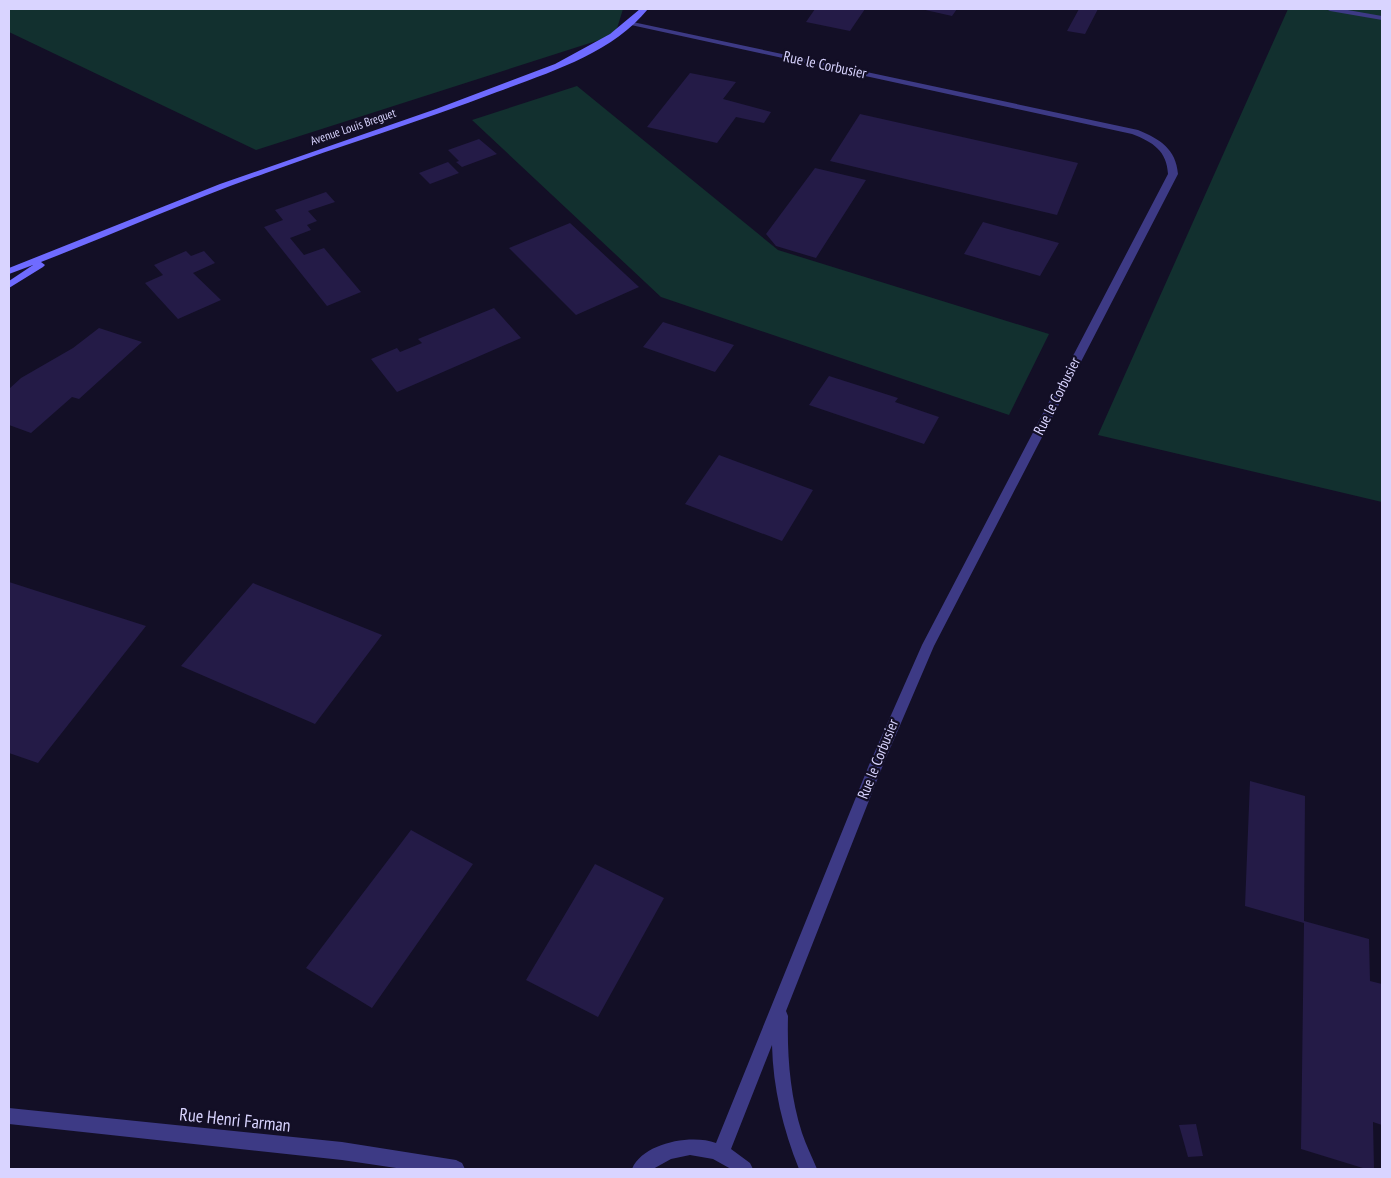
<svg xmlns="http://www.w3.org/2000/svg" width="1391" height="1178" viewBox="0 0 1391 1178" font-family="'PT Sans Narrow',sans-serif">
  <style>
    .green { fill: #12302f }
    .building { fill: #241b47 }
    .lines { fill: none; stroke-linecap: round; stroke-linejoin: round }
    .street { fill: #3d3a85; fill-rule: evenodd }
    .secondary { fill: #6f6bff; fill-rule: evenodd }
    .labels { text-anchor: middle; stroke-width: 4.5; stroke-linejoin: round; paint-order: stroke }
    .far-street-label { font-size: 12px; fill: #d9d4ff; stroke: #130f26 }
    .street-label { font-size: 15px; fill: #d9d4ff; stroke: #130f26 }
    .near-street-label { font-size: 18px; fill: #d9d4ff; stroke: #130f26 }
  </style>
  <rect width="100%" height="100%" fill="#130f26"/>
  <!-- green -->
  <path class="green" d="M9,9H623L615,35L256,150L9,32Z
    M1288,9H1382V502L1098,435Z
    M577,86L778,250L1049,334L1009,415L661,297L472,120Z"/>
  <!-- building -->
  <path class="building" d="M815,9H865L850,31L806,22Z
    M921,9H957L952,16Z
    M1079,9H1098L1085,34L1067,31Z
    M690,73L736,82L723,99L771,112L764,123L736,117L717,143L647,127Z
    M860,114L1078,163L1057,215L830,161Z
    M479,139L497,154L462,167L456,162L459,161L448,150Z
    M448,162L459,173L430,184L419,173Z
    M815,168L866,180L816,258L776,246L766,234Z
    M326,192L335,202L308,211L317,221L307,225L311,230L290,238L304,255L324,248L361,292L327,306L264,227L283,220L275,210Z
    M983,222L1059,243L1040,276L964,254Z
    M570,223L639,287L576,315L509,248Z
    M186,251L191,256L204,251L215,263L193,273L221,300L178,319L145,283L163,275L154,265Z
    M494,308L521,338L397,392L371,359L397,348L400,352L422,343L418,339Z
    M663,322L734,345L715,372L643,347Z
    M99,328L142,342L79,399L72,397L31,433L9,425V389L21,378L73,348Z
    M829,376L898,398L895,402L939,417L924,444L809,405Z
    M719,455L813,490L782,541L685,504Z
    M9,582L146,626L38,763L9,753Z
    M253,583L382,635L315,724L181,666Z
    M1250,781L1305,796L1304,921L1369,939L1370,981L1382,984V1125L1373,1122L1374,1169H1366L1301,1149L1304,923L1245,906Z
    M411,830L473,864L372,1008L306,968Z
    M595,864L664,898L598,1017L526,980Z
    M1196,1124L1203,1156L1188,1157L1179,1125Z"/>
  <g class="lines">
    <!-- street -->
    <path class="street" d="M1326,9H1342L1382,16V20L1330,11Z
      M628,21L1138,130C1160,139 1176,149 1178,174L934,646L883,765L786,1011L788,1016C787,1056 790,1095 802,1133C806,1145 812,1157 817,1169H799C783,1129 773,1088 772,1045L731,1149L750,1163L753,1169H731L713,1159L690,1155L671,1159L653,1169H632C643,1143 691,1134 716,1143L869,765L922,645L1168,174C1167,151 1153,142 1132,134L631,25L627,23Z
      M9,1108L342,1142L456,1160L462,1163L465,1169H403L342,1160L9,1124Z"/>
    <!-- secondary -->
    <path class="secondary" d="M640,9H648C611,54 550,72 497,92C421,121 343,145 266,173C190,200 116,233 41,262L45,265L43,267L9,288V281L33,265L9,274V268L220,184L436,109L555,64L610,34Z"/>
  </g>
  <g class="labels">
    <!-- far-street labels -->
    <g class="far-street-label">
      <text transform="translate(353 127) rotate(-19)" y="4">Avenue Louis Breguet</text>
    </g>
    <!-- street labels -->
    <g class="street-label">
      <text transform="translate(825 65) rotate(12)" y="5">Rue le Corbusier</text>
      <text transform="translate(1057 396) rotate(-63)" y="5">Rue le Corbusier</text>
      <text transform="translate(878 759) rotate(-68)" y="5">Rue le Corbusier</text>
    </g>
    <!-- near-street labels -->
    <g class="near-street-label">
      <text transform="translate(235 1120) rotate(6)" y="6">Rue Henri Farman</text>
    </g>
  </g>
  <!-- border -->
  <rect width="1391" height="1178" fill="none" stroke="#d9d4ff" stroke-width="20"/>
</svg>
